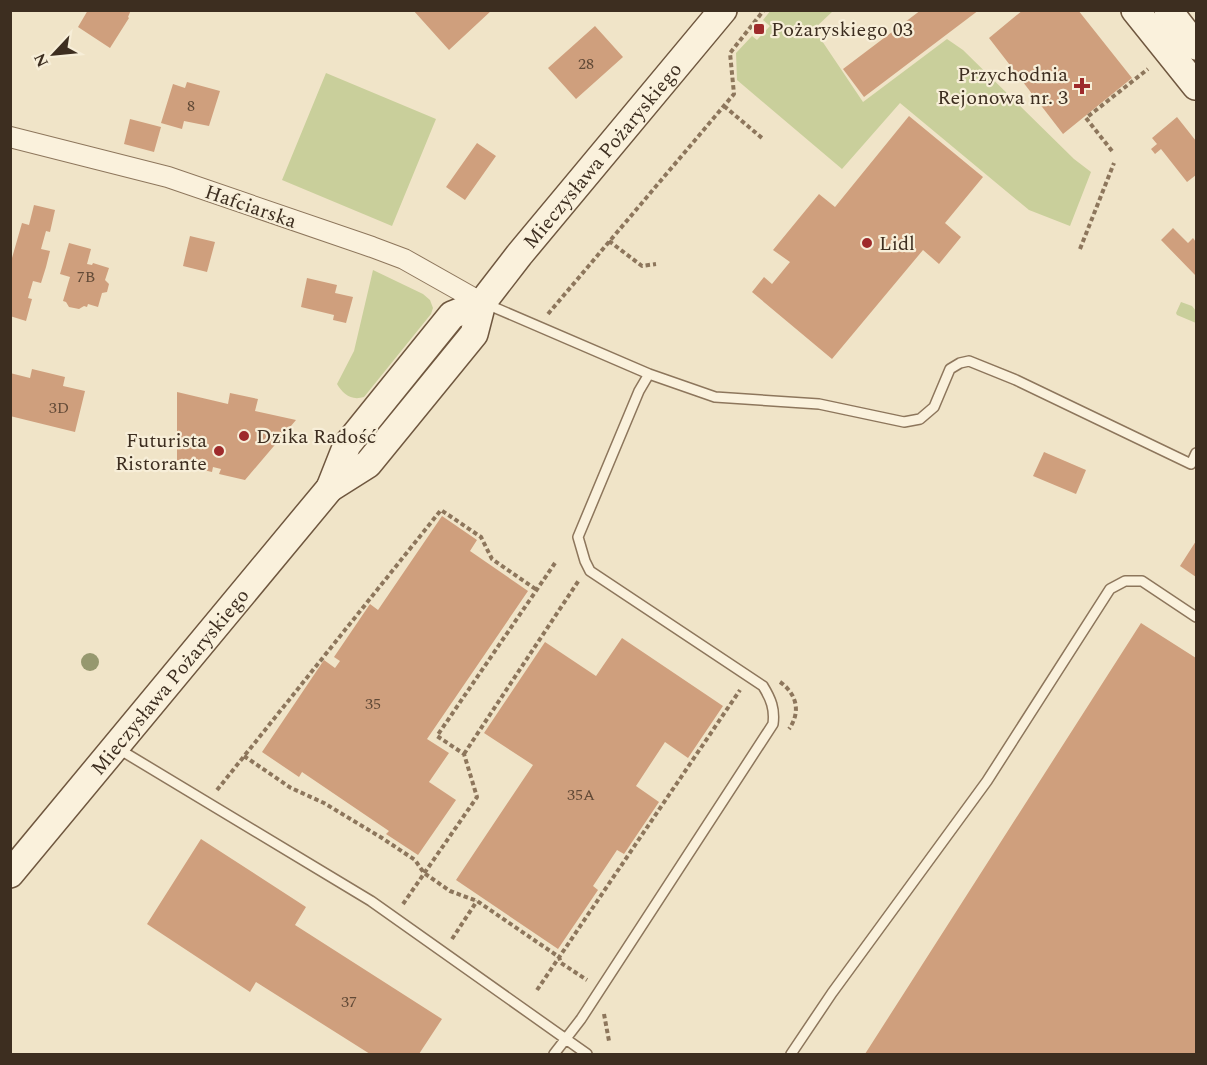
<svg xmlns="http://www.w3.org/2000/svg" width="1207" height="1065" viewBox="0 0 1207 1065" font-family="Spectral,serif">
  <style>
    .green { fill: #c9cf9b }
    .building { fill: #cf9f7d }
    .lines { fill: none; stroke-linecap: round; stroke-linejoin: round }
    .lane-casing { stroke: #8d765c; stroke-width: 12 }
    .street-casing { stroke: #8d765c; stroke-width: 22 }
    .secondary-casing { stroke: #6f573f; stroke-width: 30 }
    .path { stroke: #8d765c; stroke-width: 4; stroke-dasharray: 4.5 3; stroke-linecap: butt }
    .lane { stroke: #faf1dc; stroke-width: 9 }
    .street { stroke: #faf1dc; stroke-width: 20 }
    .secondary { stroke: #faf1dc; stroke-width: 27 }
    .tree { fill: #96986f }
    .poi-dot { fill: #9e2a2b; stroke: #f7eed8; stroke-width: 2 }
    .labels { text-anchor: middle; stroke-width: 4.5; stroke-linejoin: round; paint-order: stroke }
    .number-label { font-size: 16px; fill: #624a37 }
    .poi-label { font-size: 20px; fill: #3d2e20; stroke: #f7eed8; text-anchor: start }
    .street-label { font-size: 20px; fill: #3d2e20; stroke: #f7eed8 }
  </style>
  <rect width="100%" height="100%" fill="#f0e4c8"/>
  <!-- green -->
  <path class="green" d="M771,10L833,11L814,29L863,102L947,39L963,50L1074,159L1091,172L1070,226L1029,210L900,103L842,169L737,80L736,53L752,36L757,40L770,26L763,20Z
    M326,73L436,119L392,226L282,180Z
    M373,270L423,294L430,300L433,308L431,314L364,397C351,401 343,394 337,384L354,351Z
    M1181,302L1192,306L1196,311V323L1177,315L1176,313Z"/>
  <!-- building -->
  <path class="building" d="M88,10H117L120,12L122,10H131L128,17L129,18L110,48L78,27Z
    M413,10H492L449,50Z
    M921,10H979L864,97L843,69Z
    M1023,10H1078L1132,78L1063,134L989,38Z
    M595,26L623,57L576,99L548,68Z
    M187,82L220,91L209,126L184,121L182,129L161,123L173,84L185,88Z
    M909,116L983,177L945,223L961,237L939,264L923,250L832,359L752,292L764,277L772,284L790,262L773,250L819,194L835,207Z
    M1177,117L1196,141V175L1187,182L1161,149L1155,154L1151,149L1157,144L1152,138Z
    M130,119L161,127L154,152L124,144Z
    M477,143L496,156L465,200L446,187Z
    M34,205L55,210L50,232L46,231L41,249L50,251L46,267L41,283L33,281L28,298L32,299L26,321L10,316V265L22,223L29,225Z
    M1173,228L1188,243L1193,238L1196,242V276L1161,240Z
    M190,236L215,242L207,272L183,266Z
    M69,243L91,249L87,264L92,265L93,263L109,268L105,280L109,284L107,292L102,293L98,307L88,304L87,307L84,306L79,309L69,307L66,302L63,301L70,277L60,274Z
    M307,278L337,285L335,293L353,297L346,323L333,320L334,315L301,307Z
    M32,369L65,377L63,386L85,391L75,432L10,416V373L30,378Z
    M177,392L228,404L230,393L258,399L255,411L296,420L245,480L219,474L221,469L213,467L212,472L177,464Z
    M1044,452L1086,470L1076,494L1033,476Z
    M442,516L477,540L470,551L528,591L427,739L449,753L429,782L456,800L418,855L386,834L389,831L302,772L299,777L262,752L324,660L335,668L340,661L334,657L370,604L378,610Z
    M1196,541V577L1180,566Z
    M1141,623L1196,658V1054H865Z
    M622,638L723,706L688,758L665,742L636,786L659,802L624,854L617,850L593,886L598,890L558,949L456,880L533,765L484,733L545,642L596,676Z
    M201,839L306,907L295,925L442,1019L419,1054H370L256,982L250,992L147,924Z"/>
  <g class="lines">
    <defs>
      <path id="lane" d="M484,303L649,374L715,397L819,404L904,422L920,419L934,407L950,369L960,363L969,361L1016,380L1191,464L1196,453
        M117,748L371,901L587,1054
        M554,1054L581,1019L773,724C775,709 771,699 763,686L590,571L585,561L578,537L639,391L649,374
        M791,1054L832,993L987,781L1110,589L1125,581H1142L1196,617"/>
      <path id="street" d="M10,137L168,177L372,247L404,259L482,303"/>
      <g id="secondary">
        <path d="M1135,10L1196,86"/>
        <path d="M1168,10L1196,46"/>
        <path id="s1" d="M330,488L368,464L474,334L482,303L519,255L723,10"/>
        <path id="s2" d="M10,874L330,488L347,445L452,315L482,303"/>
      </g>
    </defs>
    <!-- lane casing -->
    <use href="#lane" class="lane-casing"/>
    <!-- street casing -->
    <use href="#street" class="street-casing"/>
    <!-- secondary casing -->
    <use href="#secondary" class="secondary-casing"/>
    <!-- path -->
    <path class="path" d="M724,106L762,138
      M1112,151L1086,118L1148,69
      M609,241L642,266L656,264
      M1080,249L1114,163
      M548,314L734,94L730,53L764,10
      M780,682C797,694 801,712 789,729
      M464,754L579,580
      M244,756L291,788L324,803L382,838L415,860L424,873L450,891L477,901L559,957L561,963L587,980
      M217,790L441,510L481,537L492,559L537,590
      M403,904L477,797L464,754L437,736L555,563
      M452,939L477,901
      M537,990L740,690
      M604,1014L609,1041"/>
    <!-- lane -->
    <use href="#lane" class="lane"/>
    <!-- street -->
    <use href="#street" class="street"/>
    <!-- secondary -->
    <use href="#secondary" class="secondary"/>
  </g>
  <!-- trees -->
  <circle class="tree" cx="90" cy="662" r="9"/>
  <!-- markers -->
  <g class="poi-dot">
    <rect x="753" y="23" width="12" height="12" rx="3"/>
    <path d="M1079 77h6v6h6v6h-6v6h-6v-6h-6v-6h6z"/>
    <circle cx="867" cy="243" r="6"/>
    <circle cx="244" cy="436" r="6"/>
    <circle cx="219" cy="451" r="6"/>
  </g>
  <g class="labels">
    <!-- number labels -->
    <g class="number-label">
      <text x="586" y="69">28</text>
      <text x="191" y="111">8</text>
      <text x="86" y="282">7B</text>
      <text x="59" y="413">3D</text>
      <text x="373" y="709">35</text>
      <text x="581" y="800">35A</text>
      <text x="349" y="1007">37</text>
    </g>
    <!-- poi labels -->
    <g class="poi-label">
      <text x="771" y="36">Pożaryskiego 03</text>
      <text x="1068" y="81" text-anchor="end">Przychodnia<tspan x="1068" dy="23">Rejonowa nr. 3</tspan></text>
      <text x="879" y="250">Lidl</text>
      <text x="256" y="443">Dzika Radość</text>
      <text x="207" y="447" text-anchor="end">Futurista<tspan x="207" dy="23">Ristorante</tspan></text>
    </g>
    <!-- street labels -->
    <g class="street-label">
      <text dy="7" stroke="none"><textPath href="#s1" startOffset="435">Mieczysława Pożaryskiego</textPath></text>
      <text transform="translate(251 206) rotate(19)" y="7">Hafciarska</text>
      <text dy="7" stroke="none"><textPath href="#s2" startOffset="250">Mieczysława Pożaryskiego</textPath></text>
    </g>
  </g>
  <!-- border -->
  <rect width="1207" height="1065" fill="none" stroke="#3d2e20" stroke-width="24"/>
  <!-- north arrow -->
  <g transform="translate(54 54) rotate(244)" stroke="#f7eed8" stroke-width="4.5" paint-order="stroke">
  <path d="M0-4.5L10 22L0 15L-10 22Z" fill="#3d2e20"/>
  <text y="-9" font-size="16" font-weight="bold" text-anchor="middle" fill="#3d2e20">N</text>
  </g>
</svg>
